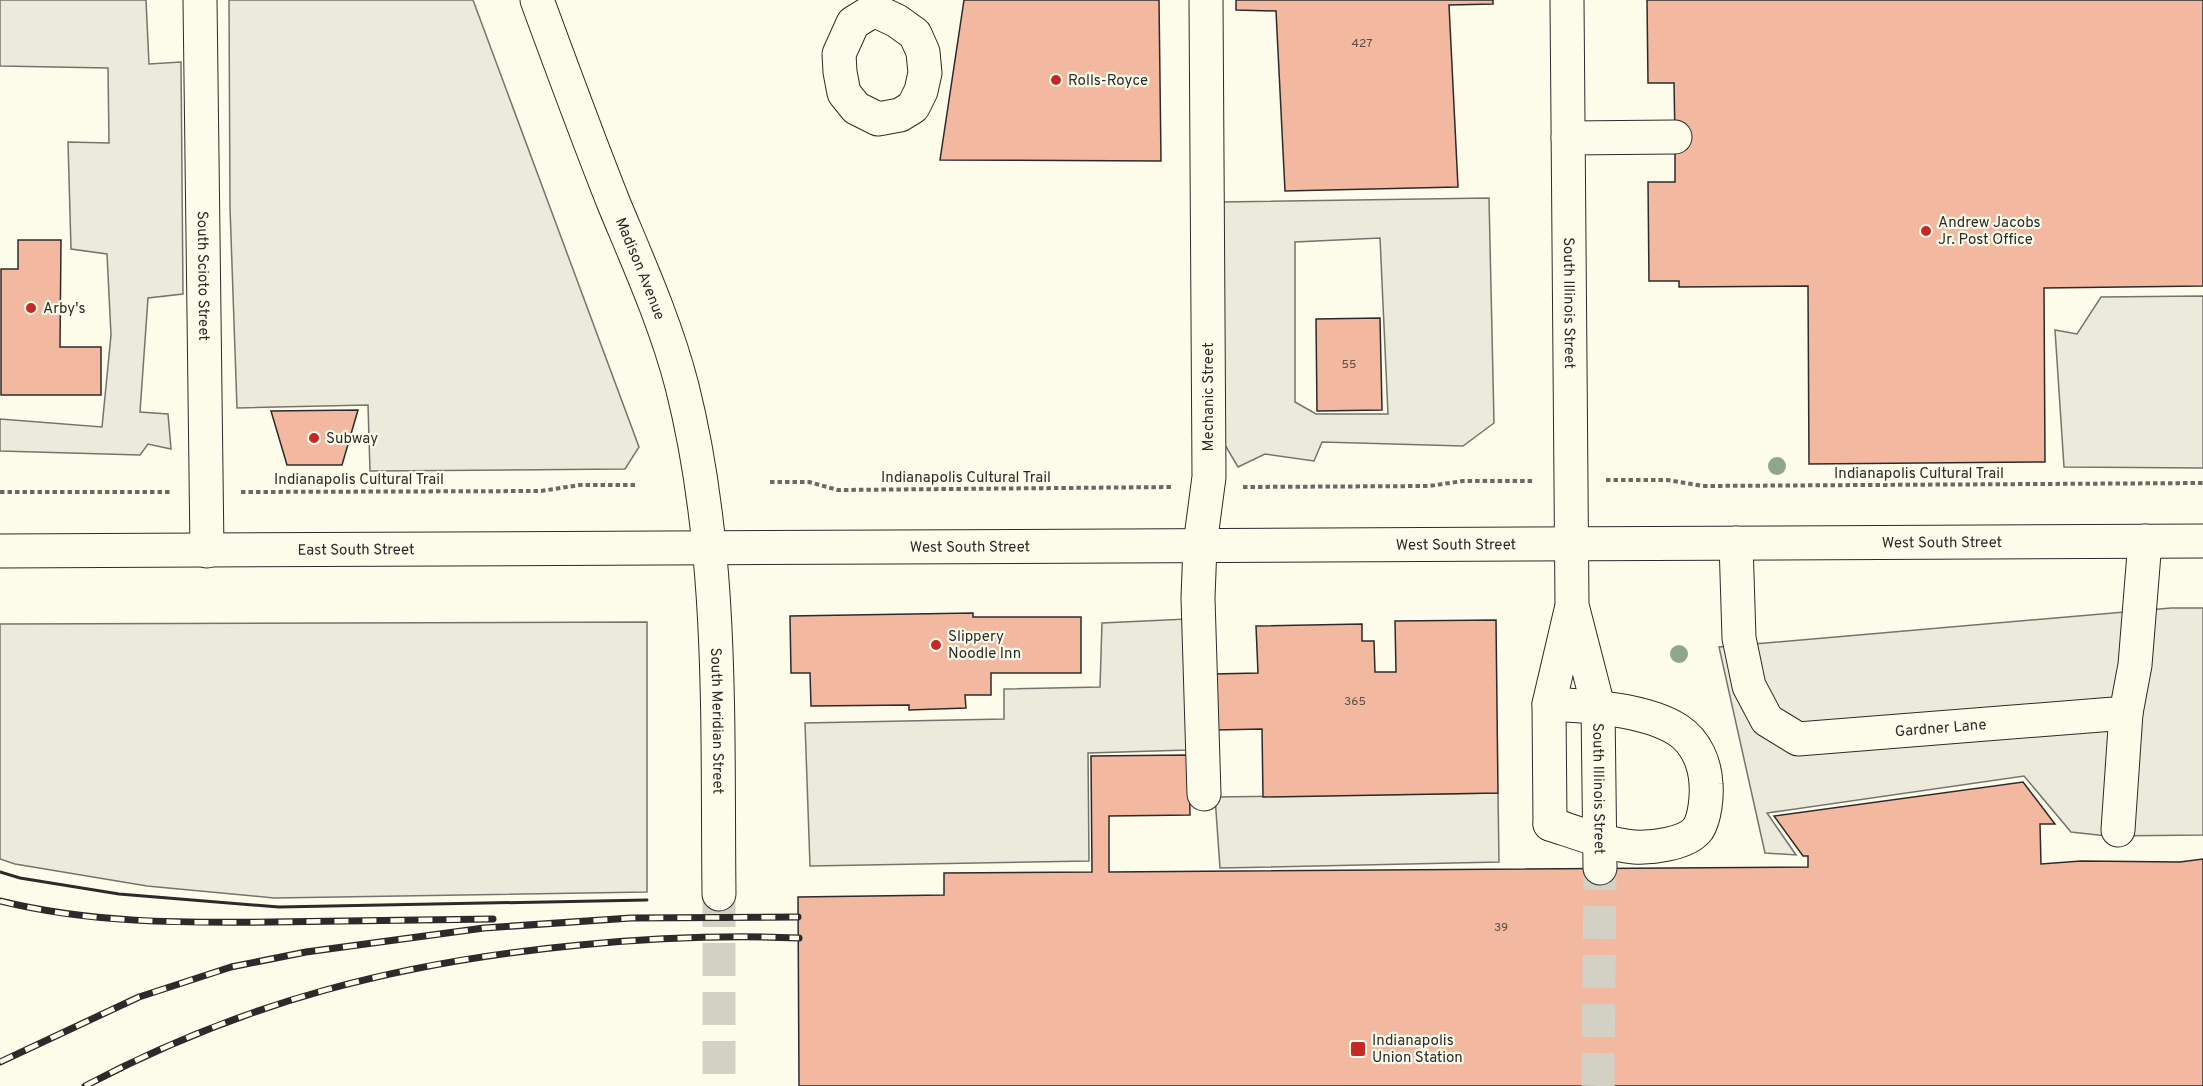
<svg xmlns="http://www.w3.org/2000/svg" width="2203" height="1086" viewBox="0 0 2203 1086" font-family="Overpass,sans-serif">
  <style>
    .parking { fill: #eceadb; stroke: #74746e; stroke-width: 1.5; fill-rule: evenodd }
    .building { fill: #f2b8a0; stroke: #2b2b2b; stroke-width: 1.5 }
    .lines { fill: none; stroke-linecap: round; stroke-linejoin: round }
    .major-tunnel { stroke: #d3d1c4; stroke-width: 33; stroke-dasharray: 33 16; stroke-linecap: butt }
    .minor-casing { stroke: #2b2b2b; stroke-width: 35 }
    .major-casing { stroke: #2b2b2b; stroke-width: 35 }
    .path { stroke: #6a6964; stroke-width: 4; stroke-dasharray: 4.5 3; stroke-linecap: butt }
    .minor { stroke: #fdfbea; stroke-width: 33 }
    .major { stroke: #fdfbea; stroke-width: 33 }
    .rail-casing { stroke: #2b2b2b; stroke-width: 7 }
    .rail { stroke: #fdfbea; stroke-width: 4.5; stroke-dasharray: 14; stroke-linecap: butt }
    .wall { stroke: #2b2b2b; stroke-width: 3 }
    .tree { fill: #8ea78a }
    .poi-dot { fill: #c62828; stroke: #fdfbea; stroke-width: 2 }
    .labels { text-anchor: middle; stroke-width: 4.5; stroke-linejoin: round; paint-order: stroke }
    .number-label { font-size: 12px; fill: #5d4e48 }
    .poi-label { font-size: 15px; fill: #2b2b2b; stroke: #fdfbea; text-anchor: start }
    .street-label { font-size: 15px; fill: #2b2b2b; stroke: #fdfbea }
  </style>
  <rect width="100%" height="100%" fill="#fdfbea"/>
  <!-- parking -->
  <path class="parking" d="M0,0H146L149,64L181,62L183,294L148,298L140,412L168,414L171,449L148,444L140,455L0,451V419L102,427L111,335L107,254L71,249L68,142L109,143L108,68L0,66Z
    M229,0H473L639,447L625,469L370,471L368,405L237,408L230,208Z
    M1489,198L1494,423L1463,446L1322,442L1314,461L1265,454L1238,467L1225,445L1222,202ZM1380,238L1388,414H1316L1295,402V242Z
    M2203,296V468L2064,467L2055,330L2077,334L2101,297Z
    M2171,608H2203V835L2107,836L2071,832L2024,776L1767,813L1796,855L1765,853L1719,647Z
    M1187,619L1188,750L1088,753L1089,861L810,866L805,723L1004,719V689L1100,687L1102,623Z
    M647,622V892L274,898L147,886L15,864L0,859V624Z
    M1498,793L1499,862L1220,868L1215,797Z"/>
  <!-- building -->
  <path class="building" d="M964,0H1159L1161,161L940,160Z
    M1236,0H1493V4L1449,5L1458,187L1285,191L1276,11L1236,10Z
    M1647,0H2203V286L2044,288L2045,462L1809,464L1808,286L1679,287V281H1649L1648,182H1675V137L1674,83H1648Z
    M18,240H61L60,347H101V395H1V269H18Z
    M1380,318L1382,410L1317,411L1316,319Z
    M358,410L342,465H287L271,411Z
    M973,613V617H1081V673H991V695H965L966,708L909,710V705L811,706L810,673H791L790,616Z
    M1496,620L1498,793L1263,797L1262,729L1215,730L1213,674L1258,673L1256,626L1362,624V641H1374L1375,672H1396L1395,621Z
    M1189,755L1190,815L1109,816V872L1808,867V856H1803L1774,816L2023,782L2055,824H2040L2041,864L2081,861L2180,862L2203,859V1086H799L798,897L944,895V873L1092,872L1091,756Z"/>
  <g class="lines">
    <!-- major-tunnel -->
    <path class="major-tunnel" d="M719,894V1086
      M1598,1086L1600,868"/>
    <defs>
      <g id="minor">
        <path id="s1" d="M200,0L207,551"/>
        <path d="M874,10L897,21L915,34L923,52L925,73L921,91L913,107L900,115L878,119L856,108L844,93L840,72L839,54L853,23Z"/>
        <path d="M1568,138L1675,137"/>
        <path id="s2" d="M1736,543L1739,638L1749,686L1767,720L1798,739L2126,713L2135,665L2145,541"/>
        <path d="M1549,704C1587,706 1645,709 1678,730C1696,742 1705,763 1706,784C1707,796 1705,818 1698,829C1687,844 1651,848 1634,847C1608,845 1575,832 1550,824"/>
        <path d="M1204,794L1198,598L1200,545L1209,477L1206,0"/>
        <path d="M2118,830L2126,713"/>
      </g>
      <g id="major">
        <path id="s3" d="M537,0C562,68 587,136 614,204C639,264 666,324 682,386C724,552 717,725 719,894"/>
        <path id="s4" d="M1567,0L1572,605L1598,706L1600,868"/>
        <path id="s5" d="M0,551L2203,541"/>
        <path d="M1550,824L1549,704L1571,610"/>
      </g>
    </defs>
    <!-- minor casing -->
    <use href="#minor" class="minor-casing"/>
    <!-- major casing -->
    <use href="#major" class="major-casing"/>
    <!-- path -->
    <path class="path" d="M1606,480H1667L1703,486L2203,483
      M770,482H809L838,490L1173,487
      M1243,487L1429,486L1463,481H1535
      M0,492H170
      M241,492L541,491L580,485H637"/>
    <!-- minor -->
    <use href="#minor" class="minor"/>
    <!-- major -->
    <use href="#major" class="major"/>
    <defs>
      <path id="rail" d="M0,901C89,923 180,923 271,922C345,921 419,920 493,919
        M0,1062L139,997L231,967L306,952L484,928L631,918L798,917
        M85,1086C246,1001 400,962 580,945C653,938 726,935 799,938"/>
    </defs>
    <!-- rail casing -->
    <use href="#rail" class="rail-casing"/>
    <!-- rail -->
    <use href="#rail" class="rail"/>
    <!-- wall -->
    <path class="wall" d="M0,872L20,878L119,894L279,907L647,900"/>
  </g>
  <!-- trees -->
  <g class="tree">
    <circle cx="1777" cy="466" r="9"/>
    <circle cx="1679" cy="654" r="9"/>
  </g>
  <!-- markers -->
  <g class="poi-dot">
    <circle cx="1056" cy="80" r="6"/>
    <circle cx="1926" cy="231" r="6"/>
    <circle cx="31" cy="308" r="6"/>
    <circle cx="314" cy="438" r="6"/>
    <circle cx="936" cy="645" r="6"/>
    <rect x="1350" y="1041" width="16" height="16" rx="3"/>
  </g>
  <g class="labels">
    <!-- number labels -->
    <g class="number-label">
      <text x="1362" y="47">427</text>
      <text x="1349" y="368">55</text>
      <text x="1355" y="705">365</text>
      <text x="1501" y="931">39</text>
    </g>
    <!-- poi labels -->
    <g class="poi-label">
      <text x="1068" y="85">Rolls-Royce</text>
      <text x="1938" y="227">Andrew Jacobs<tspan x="1938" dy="17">Jr. Post Office</tspan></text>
      <text x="43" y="313">Arby's</text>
      <text x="326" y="443">Subway</text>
      <text x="948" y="641">Slippery<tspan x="948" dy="17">Noodle Inn</tspan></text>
      <text x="1372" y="1045">Indianapolis<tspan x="1372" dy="17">Union Station</tspan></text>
    </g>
    <!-- street labels -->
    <g class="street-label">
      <text dy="5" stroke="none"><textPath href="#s3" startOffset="288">Madison Avenue</textPath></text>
      <text dy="5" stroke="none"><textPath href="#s1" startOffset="276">South Scioto Street</textPath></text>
      <text dy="5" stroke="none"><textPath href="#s4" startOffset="303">South Illinois Street</textPath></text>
      <text transform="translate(1208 397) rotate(-90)" y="5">Mechanic Street</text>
      <text x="1919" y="478">Indianapolis Cultural Trail</text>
      <text x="966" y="482">Indianapolis Cultural Trail</text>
      <text x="359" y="484">Indianapolis Cultural Trail</text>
      <text dy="5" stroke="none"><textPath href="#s5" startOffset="1942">West South Street</textPath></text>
      <text dy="5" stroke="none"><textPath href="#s5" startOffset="1456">West South Street</textPath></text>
      <text dy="5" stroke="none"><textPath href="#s5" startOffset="970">West South Street</textPath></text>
      <text dy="5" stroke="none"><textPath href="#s5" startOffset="356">East South Street</textPath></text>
      <text dy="5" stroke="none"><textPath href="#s3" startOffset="750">South Meridian Street</textPath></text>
      <text dy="5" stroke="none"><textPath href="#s2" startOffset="362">Gardner Lane</textPath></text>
      <text dy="5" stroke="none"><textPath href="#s4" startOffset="792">South Illinois Street</textPath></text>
    </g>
  </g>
</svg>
